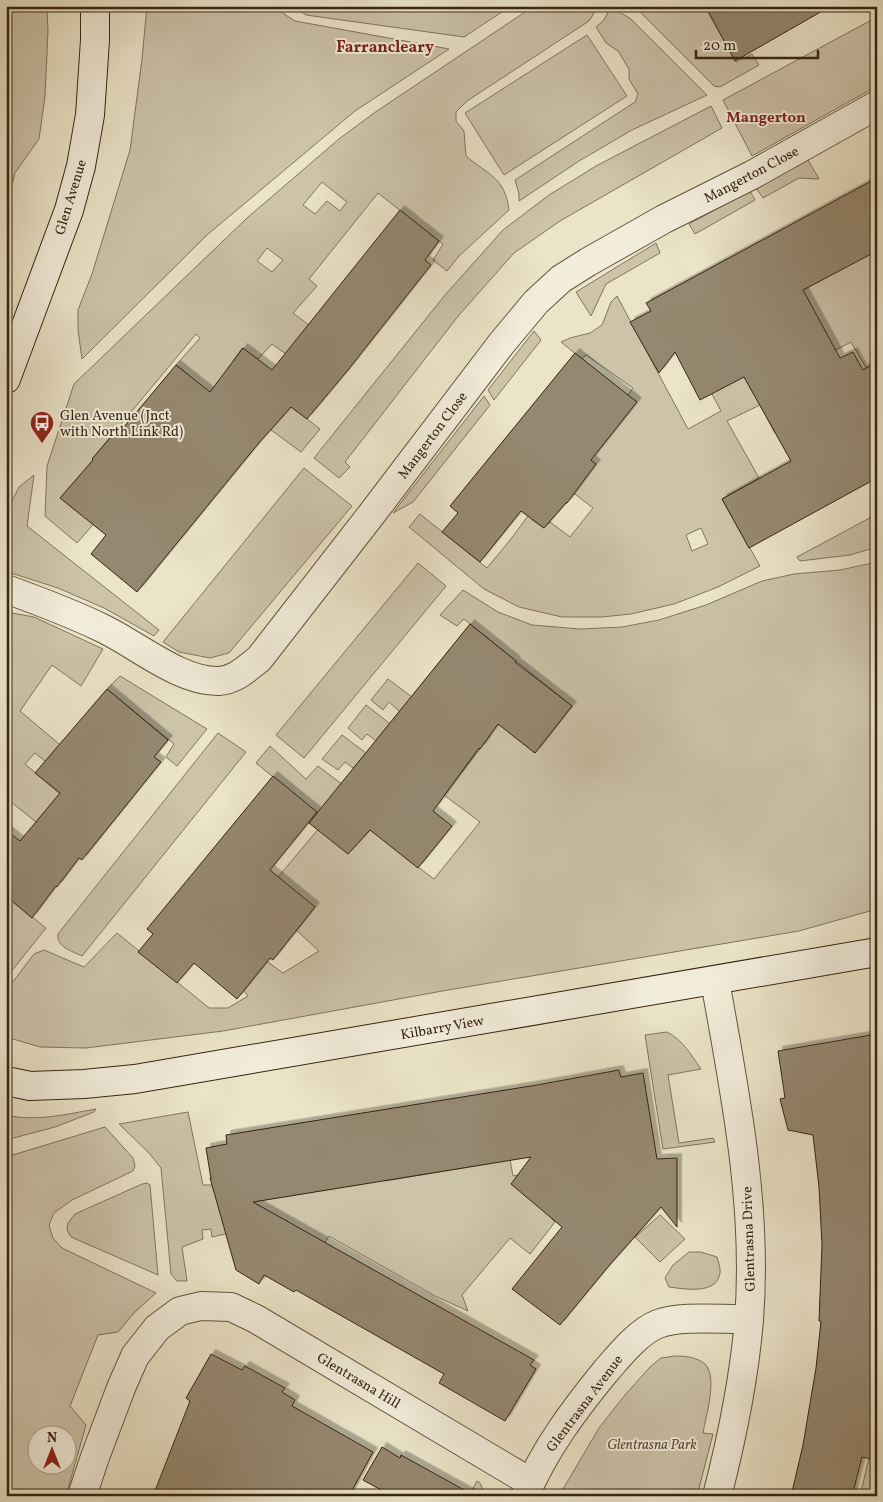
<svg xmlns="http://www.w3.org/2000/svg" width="883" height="1502" viewBox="0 0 883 1502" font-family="Vollkorn,serif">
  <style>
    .green { fill: #ccc3a9; stroke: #82745d; fill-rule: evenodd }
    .building { fill: #958870; stroke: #372411; filter: url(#shadow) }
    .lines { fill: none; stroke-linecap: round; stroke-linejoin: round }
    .street-casing { stroke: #64543f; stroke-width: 30 }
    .secondary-casing { stroke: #372411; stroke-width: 30 }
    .street { stroke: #f2eddb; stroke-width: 28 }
    .secondary { stroke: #f2eddb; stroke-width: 28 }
    .labels { text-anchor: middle; stroke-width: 4; stroke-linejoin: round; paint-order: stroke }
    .street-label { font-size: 14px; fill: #372411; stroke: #f2eddb }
    .poi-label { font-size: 14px; fill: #372411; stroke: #f2eddb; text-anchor: start }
    .park-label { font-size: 14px; font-style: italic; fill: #5c4c37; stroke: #f2eddb }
    .neighbourhood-label { font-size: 15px; font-weight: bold; fill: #7a1f14; stroke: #f2eddb }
    .quarter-label { font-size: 16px; font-weight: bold; fill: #7a1f14; stroke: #f2eddb }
  </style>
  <defs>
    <filter id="shadow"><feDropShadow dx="4.5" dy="-4.5" stdDeviation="0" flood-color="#0004"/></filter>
  </defs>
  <rect width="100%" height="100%" fill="#ebe4c8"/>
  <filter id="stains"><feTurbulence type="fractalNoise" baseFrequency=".004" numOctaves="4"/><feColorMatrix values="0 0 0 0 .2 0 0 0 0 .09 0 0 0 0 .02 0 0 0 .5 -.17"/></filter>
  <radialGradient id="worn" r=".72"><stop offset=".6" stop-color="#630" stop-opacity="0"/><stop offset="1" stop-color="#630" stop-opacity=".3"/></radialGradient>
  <!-- green -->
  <path class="green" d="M6,6H45L47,10L48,30L45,96L39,139L15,173L6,209Z
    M147,6H281L284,14L295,21L449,49L355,111L207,235L82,359L78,330V310L92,274L130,150L142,59Z
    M297,6H511L464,37L306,15L300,11Z
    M534,6H591L594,13L589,21L467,101L456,112V121L464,131L466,156C488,175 505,177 509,210L459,256L447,271L433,260L443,244L378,193L309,279L317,286L293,313L309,325L286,354L272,344L258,359L242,348L233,361L235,364L210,394L199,385L189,397L199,407L155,461L119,433L130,420L141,429L174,385L178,389L189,375L176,365L200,338L196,334L92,459L102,467L111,456L133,474L126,487L77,543L45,516L47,466L74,384L247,218L339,139L374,113ZM322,182L347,202L340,211L327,201L315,214L303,205ZM267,248L283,260L272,272L257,261ZM69,488L83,500L75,510L61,498Z
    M634,6H705L736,62L752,54L759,65L720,87L714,86Z
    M611,7L631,19L707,95L632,130L579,161L519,201V194L515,180L635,102L638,94L629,79V69L618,51L606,43L596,27L604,20Z
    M877,17V86L752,156L723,100Z
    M587,35L627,96L504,175L465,113Z
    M711,106L722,128L560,221L514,253L459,315L345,462L350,467L339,478L314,458L445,295L503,230L549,195L596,166Z
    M808,160L819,179L799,178L763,198L756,188Z
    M750,191L755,200L695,234L689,224Z
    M656,243L660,253L606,284L591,316L576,292Z
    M877,250V362L866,368L851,342L785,377L783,428L775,433L760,405L727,421L759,478L722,499L760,566L718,587L674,604L631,614L602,617H562L519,607L484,589L409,527L420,514L487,568L511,539L533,509L532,520L544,528L550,522L570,537L593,508L562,484L633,388L586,355L582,359L561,342L570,338L590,333L602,325L611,302L617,296L688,429L721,411L698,368L815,313L803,290ZM701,528L708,544L692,551L686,535Z
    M534,331L541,340L494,400L488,390Z
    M484,396L490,405L413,502L393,513Z
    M280,398L320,429L301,452L267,427Z
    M304,468L352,506L229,653L210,658L179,652L163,642Z
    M34,475L27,526L159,630L154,636L104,608L58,588L11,573L6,566V513L19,487Z
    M877,514V547L850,555L800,561L797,557Z
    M877,562V909L799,931L448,990L223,1031L86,1048L40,1047L6,1037V991L34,954L44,950L84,967L117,933L209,1008H228L248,996L243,990V944L283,973L319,951L296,930L278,877L326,820L256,763L270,746L306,779L318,766L343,785L418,867L434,879L480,822L444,795L490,736L480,727L522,713L507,731L535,753L572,706L464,619L457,626L440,615L463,590L498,612L532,625L580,629L622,627L659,620L706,605L762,581L794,574L840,570Z
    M418,563L446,586L304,758L276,735Z
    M6,612L34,617L103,649L81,686L52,665L20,711L65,749L51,766L35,753L25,764L60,794L36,822L6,798Z
    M120,676L207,729L177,766L166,757L174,744L107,689Z
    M388,679L420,703L407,718L389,702L383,710L371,700Z
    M366,705L398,730L384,747L367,734L362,740L348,728Z
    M218,733L246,752L82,956C72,951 56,947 58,934Z
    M342,735L374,759L353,768L345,762L338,770L322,759Z
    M6,896L46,928L6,978Z
    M667,1032C683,1040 691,1055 701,1069L668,1075L679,1143L713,1138L715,1142L663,1149L645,1035Z
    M96,1109L94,1112L55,1127L6,1140V1115C35,1122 68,1114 96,1109Z
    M188,1112L203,1185H213L235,1205L335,1188L381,1157L385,1181L486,1164L505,1133L513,1176L540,1171L580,1187L550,1217L555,1222L530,1254L510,1238L462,1295L468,1311L435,1296L329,1236L318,1254L291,1239L287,1220L212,1237L211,1229L202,1230L203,1239L182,1247L187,1281H177L171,1274L161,1168L149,1153L119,1124Z
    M105,1127L133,1158L135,1166L133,1171L72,1200L54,1213L49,1225L53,1238L62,1248L156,1293L135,1312L118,1332L98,1335L70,1406L86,1425L66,1496H6V1157ZM38,1434H68V1464H38Z
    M147,1183L150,1185L158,1275L71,1237L67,1230L68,1223L75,1214L142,1184Z
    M660,1215L685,1239L660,1262L635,1237Z
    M689,1252H701L717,1257C718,1262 721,1268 720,1273C717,1295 684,1289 669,1287L665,1278L673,1265Z
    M675,1356C685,1356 697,1357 705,1364C718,1378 706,1415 703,1433L713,1434L697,1496H559L599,1428L625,1395L650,1367L661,1358Z
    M869,1458L877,1460V1496H860Z
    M477,1481L480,1483L486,1496H469Z"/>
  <!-- building -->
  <path class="building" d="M705,6H831L735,61Z
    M877,178V251L803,290L840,358L853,352L863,370L877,362V478L749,548L722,499L791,461L744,377L700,400L675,352L659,373L630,322L651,311L646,303Z
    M400,210L439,241L425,260L431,265L348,370L307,419L291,407L258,444L137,592L91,554L106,535L60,498L93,460L92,459L116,431L119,433L176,365L210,392L243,348L272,370Z
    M575,353L637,402L591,460L596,464L567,503H566L544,528L521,511L480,562L442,532L458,513L450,506Z
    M470,624L516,661L515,662L572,706L535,753L498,724L480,749L479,748L433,811L452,826L418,868L370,830L348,854L309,823Z
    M107,689L168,740L154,757L161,762L82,860L79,858L57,887L56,886L32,918L6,896V830L20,841L60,793L35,773Z
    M273,776L317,812L270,870L315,907L273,960L270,958L237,999L194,963L177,983L138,952L153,934L147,929Z
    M877,1034V1142H872L877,1189V1356L871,1415L877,1416V1460L862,1457L852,1496H791L803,1445L816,1368L821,1321H819L822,1245L819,1187L813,1135L788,1130L780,1099L785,1098L778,1051Z
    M619,1070L621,1077L643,1073L657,1159L677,1158V1227L661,1207L607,1268L560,1325L512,1289L562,1227L511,1184L531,1157L253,1202L534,1360L530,1365L536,1369L505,1421L439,1383L444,1374L296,1290L294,1292L264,1275L259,1284L236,1270L210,1178L211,1179L206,1148L227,1144L226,1135L537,1085Z
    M211,1354L242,1370L245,1366L285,1388L282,1392L295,1400L292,1406L373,1452L349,1496H153L190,1401L186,1398Z
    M382,1447L400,1458L401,1455L475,1496H392L363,1480Z"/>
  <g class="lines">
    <defs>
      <path id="street" d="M6,589C39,601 71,613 102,628C136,644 180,682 219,681C236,680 247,668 259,659L371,515L501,344L536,302L561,279L588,262L664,219L752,175L877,105
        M715,981C735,1093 758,1206 749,1320C744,1380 732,1438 717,1496
        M82,1496L95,1457L121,1388L135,1356L157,1328L180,1311L201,1306L231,1307L256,1319L530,1482
        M525,1496C544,1450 574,1410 605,1372C619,1356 639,1331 658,1324C682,1315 723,1320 749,1319"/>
      <path id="secondary" d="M6,379L69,210L81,166L90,115L95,40V6
        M6,1081L30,1086L84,1084L135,1079L877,952"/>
    </defs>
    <!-- street casing -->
    <use href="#street" class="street-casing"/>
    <!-- secondary casing -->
    <use href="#secondary" class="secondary-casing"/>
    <!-- street -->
    <use href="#street" class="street"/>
    <!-- secondary -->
    <use href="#secondary" class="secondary"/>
  </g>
  <!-- icons -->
  <defs>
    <symbol id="bus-pin" viewBox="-11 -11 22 30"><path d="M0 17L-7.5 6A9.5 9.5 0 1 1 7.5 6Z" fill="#8f2418" stroke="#f2eddb"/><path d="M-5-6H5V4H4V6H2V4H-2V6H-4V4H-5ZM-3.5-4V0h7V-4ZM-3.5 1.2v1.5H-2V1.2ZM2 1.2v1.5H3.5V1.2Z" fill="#fff"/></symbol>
  </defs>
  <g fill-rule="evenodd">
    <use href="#bus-pin" x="28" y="409" width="28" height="38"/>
  </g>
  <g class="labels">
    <!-- street labels -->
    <g class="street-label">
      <text transform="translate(751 174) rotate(-28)" y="5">Mangerton Close</text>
      <text transform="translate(70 197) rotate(-73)" y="5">Glen Avenue</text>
      <text transform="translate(432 435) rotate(-53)" y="5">Mangerton Close</text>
      <text transform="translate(442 1027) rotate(-10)" y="5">Kilbarry View</text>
      <text transform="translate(748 1239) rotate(-92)" y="5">Glentrasna Drive</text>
      <text transform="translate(359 1380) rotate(31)" y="5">Glentrasna Hill</text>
      <text transform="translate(584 1403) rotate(-53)" y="5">Glentrasna Avenue</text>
    </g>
    <!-- poi labels -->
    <g class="poi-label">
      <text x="60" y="420">Glen Avenue (Jnct<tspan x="60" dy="16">with North Link Rd)</tspan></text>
    </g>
    <!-- park labels -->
    <g class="park-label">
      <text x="652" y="1449">Glentrasna Park</text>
    </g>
    <!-- neighbourhood labels -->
    <g class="neighbourhood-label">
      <text x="766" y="122">Mangerton</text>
    </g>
    <!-- quarter labels -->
    <g class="quarter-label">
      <text x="385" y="52">Farrancleary</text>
    </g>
  </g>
  <!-- margin -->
  <rect width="883" height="1502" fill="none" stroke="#ebe4c8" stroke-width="25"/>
  <rect x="8" y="8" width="868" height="1487" fill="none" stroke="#372411" stroke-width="2.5"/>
  <rect x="12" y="12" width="858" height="1477" fill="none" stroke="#372411"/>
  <!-- north arrow -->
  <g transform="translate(52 1450)"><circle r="24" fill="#f2eddb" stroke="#a79d8a"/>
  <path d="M0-4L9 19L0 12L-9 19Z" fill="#8f2418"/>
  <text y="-8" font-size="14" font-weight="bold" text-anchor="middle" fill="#372411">N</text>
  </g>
  <!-- scale -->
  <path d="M696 50v8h122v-8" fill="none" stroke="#372411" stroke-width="2.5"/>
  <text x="703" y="50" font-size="15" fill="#372411" stroke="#f2eddb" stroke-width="4" paint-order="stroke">20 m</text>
  <rect width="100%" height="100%" filter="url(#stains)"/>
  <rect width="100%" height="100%" fill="url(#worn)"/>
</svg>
